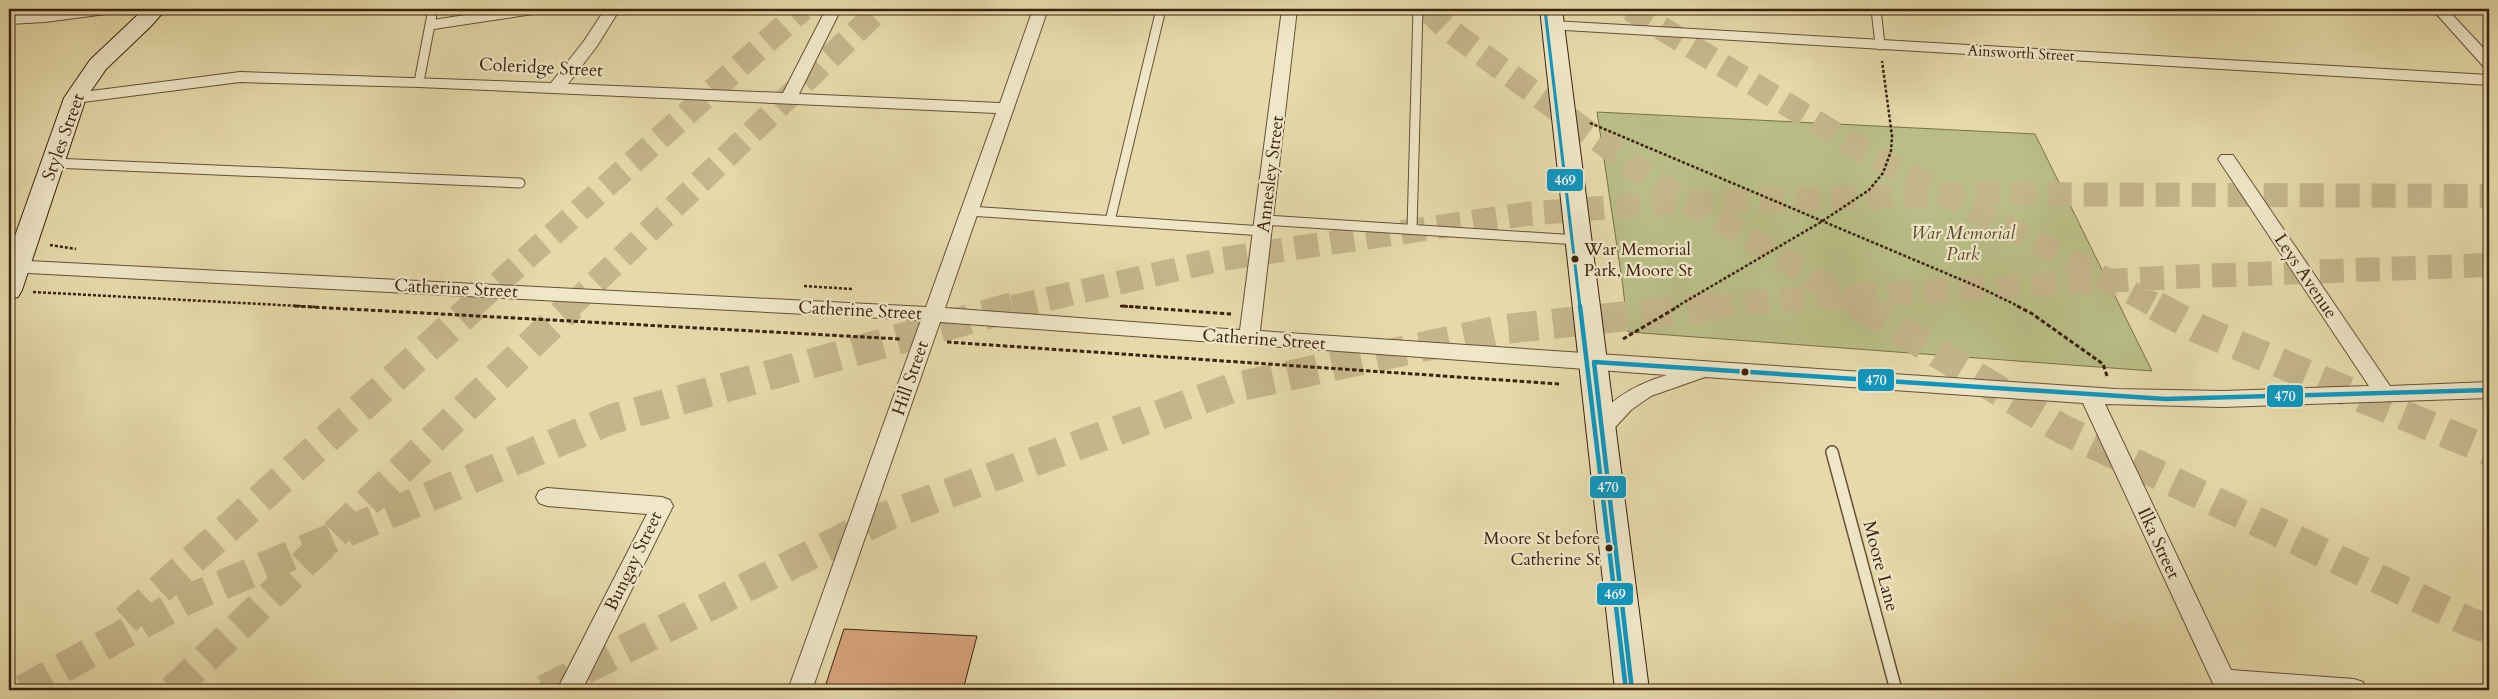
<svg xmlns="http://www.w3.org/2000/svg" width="2498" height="699" viewBox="0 0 2498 699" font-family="Cardo,serif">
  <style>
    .green { fill: #b9be86; stroke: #7a704b }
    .building { fill: #d8a47c; stroke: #3c2210 }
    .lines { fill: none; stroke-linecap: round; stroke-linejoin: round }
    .highway-tunnel-far1 { stroke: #c4b58b; stroke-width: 24; stroke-dasharray: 24 12; stroke-linecap: butt }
    .highway-tunnel { stroke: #c4b58b; stroke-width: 30; stroke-dasharray: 30 15; stroke-linecap: butt }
    .lane-far1-casing { stroke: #665036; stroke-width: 11 }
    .lane-casing { stroke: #665036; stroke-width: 14 }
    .street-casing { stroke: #665036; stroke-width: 2 }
    .secondary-casing { stroke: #3c2210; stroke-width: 2 }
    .path-far1 { stroke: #3c2210; stroke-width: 2.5; stroke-dasharray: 3 2; stroke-linecap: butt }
    .path { stroke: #3c2210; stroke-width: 3; stroke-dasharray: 4.5 2.5; stroke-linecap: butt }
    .lane-far1 { stroke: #efe7c8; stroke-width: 9 }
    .lane { stroke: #efe7c8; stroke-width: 11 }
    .street { fill: #efe7c8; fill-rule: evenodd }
    .secondary { fill: #efe7c8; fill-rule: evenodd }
    .bus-1-casing { stroke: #efe7c8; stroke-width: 8 }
    .bus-2-far1-casing { stroke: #efe7c8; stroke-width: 6 }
    .bus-2-casing { stroke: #efe7c8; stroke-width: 8 }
    .bus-1 { stroke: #0c98c2; stroke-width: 4.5 }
    .bus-2-far1 { stroke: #0c98c2; stroke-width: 3 }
    .bus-2 { stroke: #0c98c2; stroke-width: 4.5 }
    .bus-dot { fill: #3c2210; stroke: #efe7c8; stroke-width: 2 }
    .labels { text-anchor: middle; stroke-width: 4.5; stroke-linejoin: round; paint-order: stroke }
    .far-street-label { font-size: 15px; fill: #3c2210; stroke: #efe7c8 }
    .bus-label { font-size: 17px; fill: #3c2210; stroke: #efe7c8; text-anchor: start }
    .street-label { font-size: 18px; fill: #3c2210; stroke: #efe7c8 }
    .park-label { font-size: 18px; font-style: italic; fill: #5b492e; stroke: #efe7c8 }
    .line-badge { stroke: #efe7c8; stroke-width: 2 }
    .badge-label { font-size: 14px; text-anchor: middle; font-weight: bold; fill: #fff }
  </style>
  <rect width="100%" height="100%" fill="#e6daaa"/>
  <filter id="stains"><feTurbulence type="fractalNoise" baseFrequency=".004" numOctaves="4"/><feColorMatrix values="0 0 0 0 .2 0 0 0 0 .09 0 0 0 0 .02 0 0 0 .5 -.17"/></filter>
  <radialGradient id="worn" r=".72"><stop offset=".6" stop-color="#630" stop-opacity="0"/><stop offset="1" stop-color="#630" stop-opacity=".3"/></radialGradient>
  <!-- green -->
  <path class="green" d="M1597,112L2035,134L2152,371L1628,332L1623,287Z"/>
  <!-- building -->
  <path class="building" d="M844,629L977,636L963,690H824Z"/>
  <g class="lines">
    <!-- highway-tunnel-far1 -->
    <path class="highway-tunnel-far1" d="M1427,9L1445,27L1651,179L1862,307
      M1630,9L1865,152L2158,307
      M472,307L803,9
      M570,307L880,9
      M1013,307L1222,259L1526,214L1660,203L1985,194L2489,196
      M1709,307L1779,300L2175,277L2489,265"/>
    <!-- highway-tunnel -->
    <path class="highway-tunnel" d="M1860,306L2062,429L2469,622L2489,629
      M2156,306L2199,329L2489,451
      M126,620L474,306
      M23,690L184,601L612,419L1017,306
      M173,690L571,306
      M544,690L887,516L1232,388L1505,329L1721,306"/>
    <defs>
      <path id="lane-far1" d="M1876,9L1880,45
        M430,25L536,9
        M419,82L433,9
        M53,163L520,183
        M969,211L1263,231
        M1264,220L1578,240
        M1110,221L1161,9
        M1412,229L1418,9"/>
      <path id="lane" d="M1832,452L1896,690"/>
      <path id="street" d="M73,9H114L106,14L45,22L9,24V14Z
        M605,9H620L597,46L568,84L783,93L826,9H841L799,94L1000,103L1033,9H1048L945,308L1240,330L1282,9H1297L1260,331L2115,389L2223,391L2369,386L2218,159L2221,155H2233L2390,386L2489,382V398L2223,407L2105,404L2231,670L2354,679L2363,682L2366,690H2216L2083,403L1705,377L1651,396L1631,410L1609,434L1602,436L1595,434L1591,428C1607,399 1637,384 1667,375L940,322L812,690H788L921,320L9,272V260L926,307L996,113L419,87L240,82L75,103L69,102L67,98L69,94L75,93L240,72L551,83L584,41Z
        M2432,9H2447L2489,54V68L2483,66Z
        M1553,21L2489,75V85L1548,29L1545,26L1548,23Z
        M547,488L662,497L670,500L673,506L582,690H557L647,514L547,506L539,503L536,497L539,491Z"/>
      <path id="secondary" d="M144,9H166L150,27L106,69L86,98L22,290L18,297L9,299V253L64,98L90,60Z
        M1540,9H1562L1649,690H1615Z"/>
    </defs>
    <!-- lane-far1 casing -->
    <use href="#lane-far1" class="lane-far1-casing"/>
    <!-- lane casing -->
    <use href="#lane" class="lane-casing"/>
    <!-- street casing -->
    <use href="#street" class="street-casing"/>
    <!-- secondary casing -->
    <use href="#secondary" class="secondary-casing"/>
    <!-- path-far1 -->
    <path class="path-far1" d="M1590,123L1981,288L2020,307
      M50,245L76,249
      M804,286L852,289
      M33,292L318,307
      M1120,306L1140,307
      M1676,307L1821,222L1869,190L1883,173L1891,151L1892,136L1882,61"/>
    <!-- path -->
    <path class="path" d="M294,306L901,339
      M1122,306L1231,314
      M2017,306L2031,313L2103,364L2107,376
      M1623,339L1679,306
      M947,342L1560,384"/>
    <!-- lane-far1 -->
    <use href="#lane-far1" class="lane-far1"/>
    <!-- lane -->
    <use href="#lane" class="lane"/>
    <!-- street -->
    <use href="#street" class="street"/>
    <!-- secondary -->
    <use href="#secondary" class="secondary"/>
    <defs>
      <path id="bus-1" d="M1632,690L1594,362L2166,399L2489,390"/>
      <path id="bus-2-far1" d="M1545,10L1580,307"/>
      <path id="bus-2" d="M1580,306L1626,690"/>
    </defs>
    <!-- bus-1 casing -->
    <use href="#bus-1" class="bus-1-casing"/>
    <!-- bus-2-far1 casing -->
    <use href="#bus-2-far1" class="bus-2-far1-casing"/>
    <!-- bus-2 casing -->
    <use href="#bus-2" class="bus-2-casing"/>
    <!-- bus-1 -->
    <use href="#bus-1" class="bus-1"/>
    <!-- bus-2-far1 -->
    <use href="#bus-2-far1" class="bus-2-far1"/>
    <!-- bus-2 -->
    <use href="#bus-2" class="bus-2"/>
  </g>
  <!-- markers -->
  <g class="bus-dot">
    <circle cx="1575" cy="259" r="4.5"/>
    <circle cx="1745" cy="372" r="4.5"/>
    <circle cx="1609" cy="548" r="4.5"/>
  </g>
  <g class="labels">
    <!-- far-street labels -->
    <g class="far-street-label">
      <text transform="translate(2021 53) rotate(3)" y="5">Ainsworth Street</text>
    </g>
    <!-- bus labels -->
    <g class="bus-label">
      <text x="1584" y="255">War Memorial<tspan x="1584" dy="21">Park, Moore St</tspan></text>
      <text x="1600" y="544" text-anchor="end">Moore St before<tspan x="1600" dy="21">Catherine St</tspan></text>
    </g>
    <!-- street labels -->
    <g class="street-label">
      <text transform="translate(541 67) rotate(3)" y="6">Coleridge Street</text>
      <text transform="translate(63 137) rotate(-70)" y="6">Styles Street</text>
      <text transform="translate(1270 174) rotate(-83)" y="6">Annesley Street</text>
      <text transform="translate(2306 276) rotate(56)" y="6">Leys Avenue</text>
      <text transform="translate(456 288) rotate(3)" y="6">Catherine Street</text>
      <text transform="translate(860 310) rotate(3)" y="6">Catherine Street</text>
      <text transform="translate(1264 339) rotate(4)" y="6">Catherine Street</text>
      <text transform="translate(910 378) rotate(-71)" y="6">Hill Street</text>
      <text transform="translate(2159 543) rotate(65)" y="6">Ilka Street</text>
      <text transform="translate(633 561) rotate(-64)" y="6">Bungay Street</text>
      <text transform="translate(1881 566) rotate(75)" y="6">Moore Lane</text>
    </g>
    <!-- park labels -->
    <g class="park-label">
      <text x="1963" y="239">War Memorial<tspan x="1963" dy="21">Park</tspan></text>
    </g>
  </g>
  <g class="line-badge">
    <rect x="1546" y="168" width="38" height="24" rx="5" fill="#0c98c2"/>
    <rect x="1857" y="368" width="38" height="24" rx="5" fill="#0c98c2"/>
    <rect x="2266" y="384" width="38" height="24" rx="5" fill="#0c98c2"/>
    <rect x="1589" y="475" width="38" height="24" rx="5" fill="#0c98c2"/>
    <rect x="1596" y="582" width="38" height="24" rx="5" fill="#0c98c2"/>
  </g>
  <g class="badge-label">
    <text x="1565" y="185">469</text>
    <text x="1876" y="385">470</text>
    <text x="2285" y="401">470</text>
    <text x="1608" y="492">470</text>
    <text x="1615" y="599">469</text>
  </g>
  <!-- margin -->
  <rect width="2498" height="699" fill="none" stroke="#e6daaa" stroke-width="30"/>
  <rect x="10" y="10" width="2478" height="679" fill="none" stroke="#3c2210" stroke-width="2.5"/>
  <rect x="15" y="15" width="2468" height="669" fill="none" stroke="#3c2210"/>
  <rect width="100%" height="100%" filter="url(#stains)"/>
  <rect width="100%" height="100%" fill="url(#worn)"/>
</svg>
